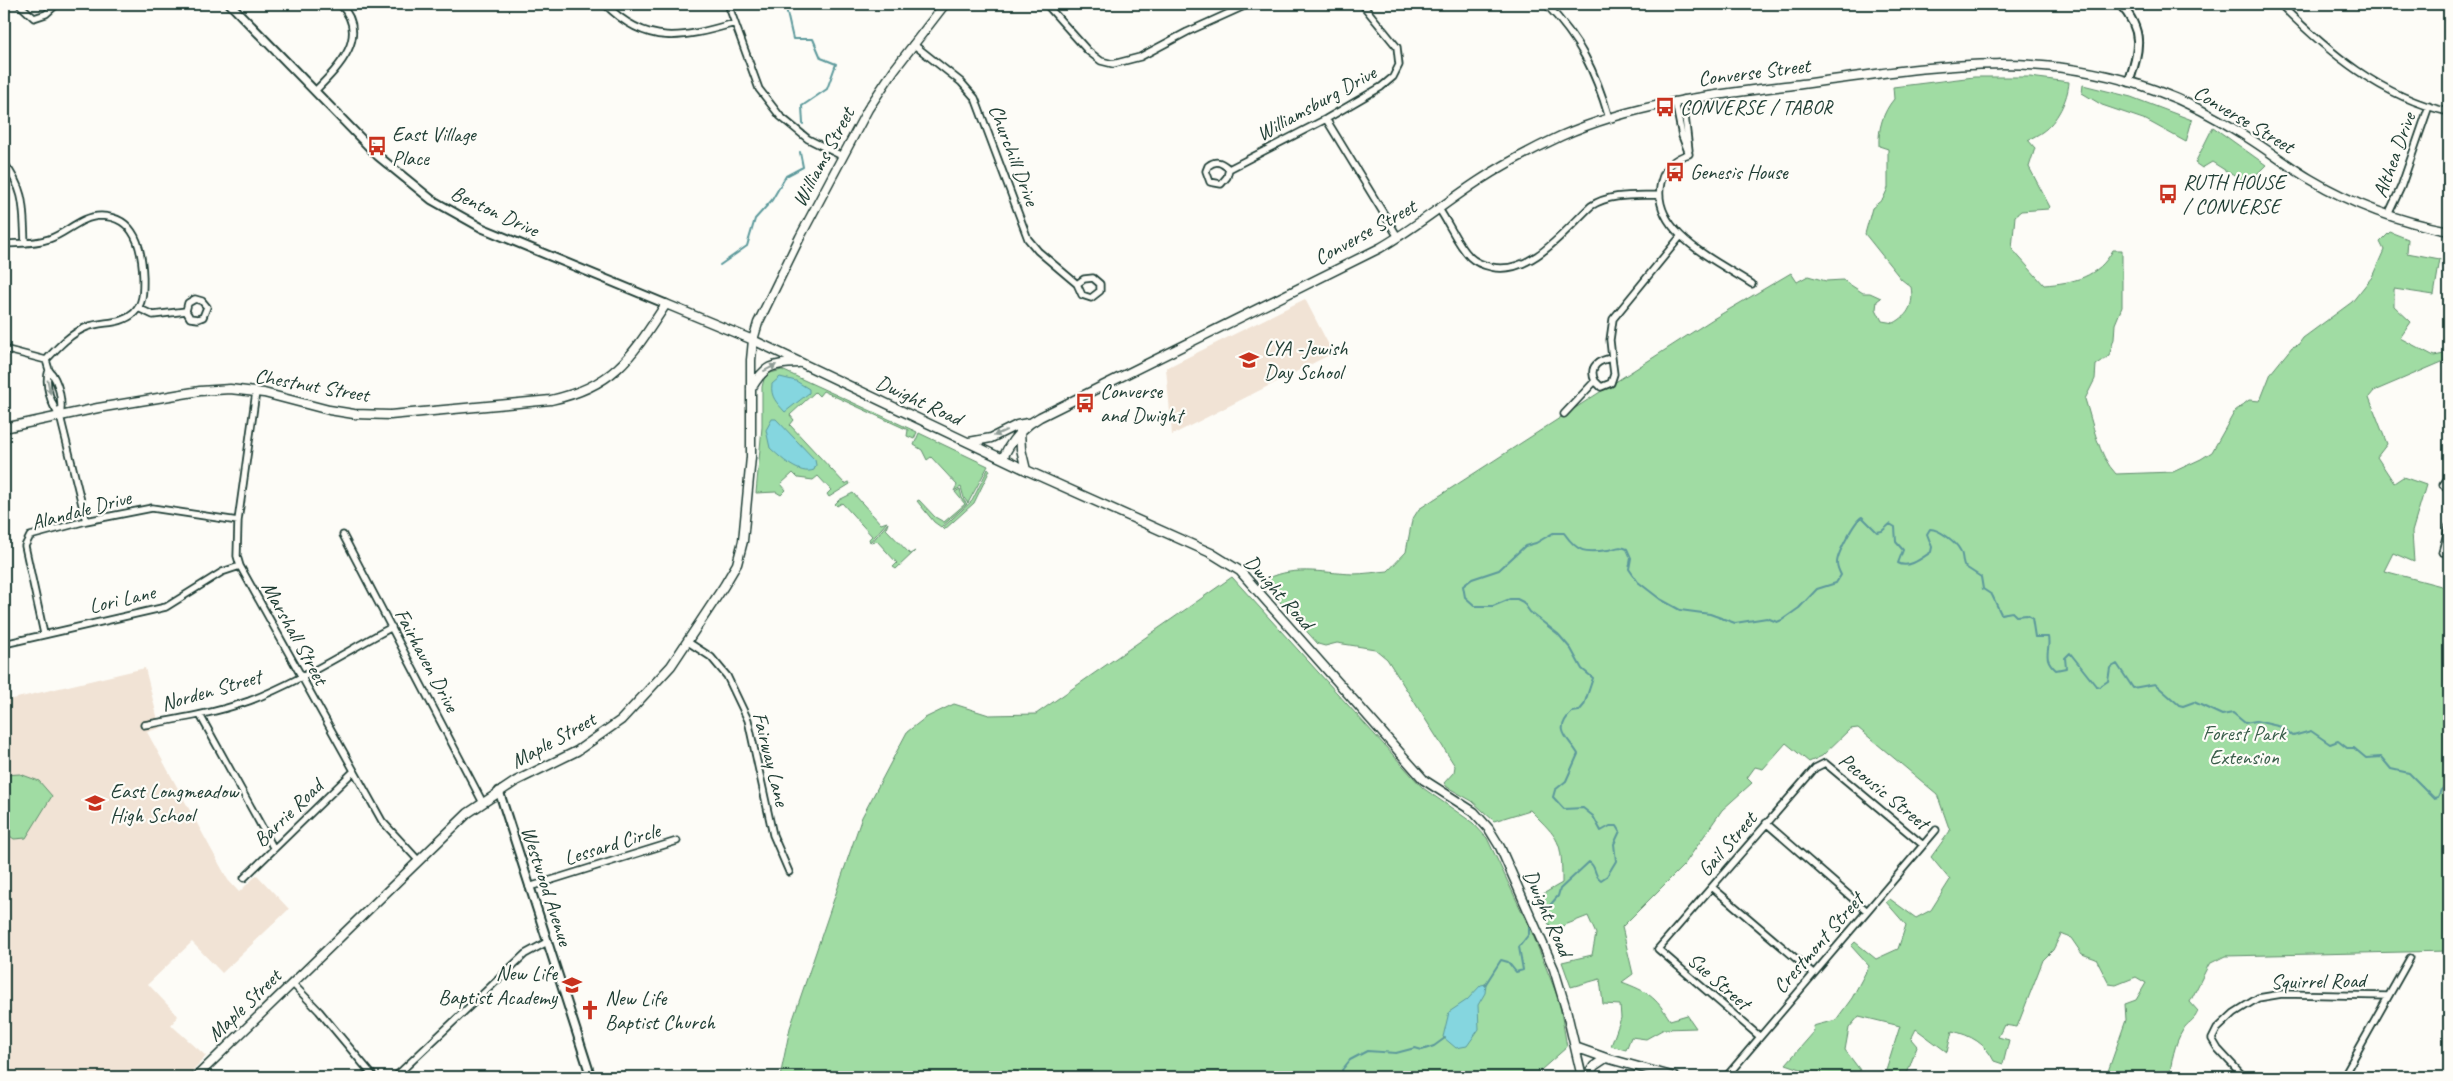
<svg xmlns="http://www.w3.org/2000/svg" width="2453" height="1081" viewBox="0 0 2453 1081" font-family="Caveat,sans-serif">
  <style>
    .built { fill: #f1e3d5 }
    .green { fill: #a0dca3; stroke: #608c6c }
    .water { fill: #85d6df; stroke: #5c999b }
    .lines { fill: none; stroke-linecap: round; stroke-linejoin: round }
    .stream { stroke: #5c999b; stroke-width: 2 }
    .minor-casing { stroke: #1f3d34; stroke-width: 9 }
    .tertiary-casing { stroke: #1f3d34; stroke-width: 11 }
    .secondary-casing { stroke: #1f3d34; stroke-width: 11 }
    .minor { stroke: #fdfcf7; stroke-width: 5.5 }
    .tertiary { stroke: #fdfcf7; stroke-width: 7 }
    .secondary { stroke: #fdfcf7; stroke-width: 8 }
    .oneway { fill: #8e9c96 }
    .labels { text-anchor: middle; stroke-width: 4.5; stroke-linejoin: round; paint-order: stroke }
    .street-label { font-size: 21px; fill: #1f3d34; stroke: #fdfcf7 }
    .poi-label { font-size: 21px; fill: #1f3d34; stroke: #fdfcf7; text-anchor: start }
    .park-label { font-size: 21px; fill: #395d4a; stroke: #fdfcf7 }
  </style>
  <rect width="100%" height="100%" fill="#fdfcf7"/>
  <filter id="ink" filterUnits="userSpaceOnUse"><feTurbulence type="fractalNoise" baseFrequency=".02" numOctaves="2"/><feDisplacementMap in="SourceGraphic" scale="10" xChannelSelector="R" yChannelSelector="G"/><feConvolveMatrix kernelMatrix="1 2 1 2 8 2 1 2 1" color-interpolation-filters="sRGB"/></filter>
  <g filter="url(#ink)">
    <!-- built -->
    <path class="built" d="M1305,299L1333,353L1172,435L1166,368Z
      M145,668L160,728L147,732L228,880L239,892L257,875L289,909L222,973L192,942L148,984L178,1016L171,1025L206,1056L187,1077H4V701Z"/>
    <!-- green -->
    <path class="green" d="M1974,77H2030L2069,82C2068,99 2057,122 2042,132C2038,135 2033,137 2028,140L2035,148L2029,167L2050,207L2048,209L2021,211L2015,216L2012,249L2044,285C2073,283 2099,277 2113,250H2122V307L2115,324L2114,339L2109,356L2096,365L2095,379L2085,399C2093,424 2098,455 2116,474L2173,472L2201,459L2212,452L2235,411L2249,400L2260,401L2271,373L2292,347L2298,345L2303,338L2352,302L2372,277L2384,250L2380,242L2390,232L2408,239L2407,253L2440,259L2434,295L2394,289V306L2411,322L2400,338L2434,356L2449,353V359L2374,391L2369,397L2387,444L2377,457L2394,483L2403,477L2426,485L2412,532L2414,562L2393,553L2384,571L2449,588V951L2225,956L2209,964L2190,1002L2198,1011C2194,1022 2187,1022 2183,1030C2174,1044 2172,1061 2169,1077H2106L2126,1020L2125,1004L2136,1000L2146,983L2136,977L2116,985L2109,984L2096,959L2082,954L2071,938L2061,934L2053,950L2043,960L2017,1027L2004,1025L1998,1037L2009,1040L2003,1064L1994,1061C1986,1044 1971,1035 1952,1031L1947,1052L1916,1029L1911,1039L1917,1046L1906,1077H1884L1900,1026L1859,1016L1849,1028L1845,1050L1860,1070L1857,1077H1815L1809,1072L1786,1064L1814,1032L1813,1026L1836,1020L1852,998L1869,966L1851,946L1855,942L1876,959L1898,949L1906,925L1886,902L1890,899L1916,918L1931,910L1950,880L1931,857L1950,831L1937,794L1858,728L1850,729L1822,756L1809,762L1786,743L1763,769L1755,767L1747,778L1752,783L1722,810L1684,865L1622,927L1633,974L1622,982C1648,992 1655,996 1670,1020L1687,1015L1696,1028L1664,1029L1646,1039L1631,1037L1626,1050L1611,1046L1621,1018L1620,1005L1603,1004L1600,979L1571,987L1562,962L1592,955L1596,934L1588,916L1552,930L1536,898L1562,883C1562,840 1560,840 1530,810L1494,821L1472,801L1447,787L1444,783L1454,772L1455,766L1387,659L1375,649L1337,643L1325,646L1318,644L1262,582C1290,564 1322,573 1353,574C1364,574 1376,572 1388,571L1406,552L1412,520L1419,509L1713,319L1791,273L1797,282L1808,276L1826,281L1843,280L1863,293H1870L1881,298L1877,301L1876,309L1882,321L1894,323C1909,315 1914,304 1911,287L1901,279L1865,234L1872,208L1883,199L1888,188V149L1879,146C1878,129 1883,112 1894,99L1893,87Z
      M2083,85L2131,97L2192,120L2186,142L2146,120L2102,105L2082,93Z
      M2213,127L2266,165L2247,184L2212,162L2202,168L2195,163Z
      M782,370L917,432L914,439L907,436L908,430L823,391L819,396L815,392L790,415L794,420L790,425L845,484L849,482L850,484L829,497L827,494L831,490L818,476L813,480L798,478L793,473L781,484L786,490L781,495L776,492L756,493L762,427V387L764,379L770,373Z
      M919,433L988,466L968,503L964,498L961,487L954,491L957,485L931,457L927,460L922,450L914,445Z
      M988,469L990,470L974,503L944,530L942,528L972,501Z
      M960,489L962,498L967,504L941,527L934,522L917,501L919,500L935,517L944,522L965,504L955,492Z
      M853,493L881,524L887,522L870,542L869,539L872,536L842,503L837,506L835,504L839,500Z
      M888,523L886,529L910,554L915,551L896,569L893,567L897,563L877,541L871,543Z
      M1232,577L1423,788L1473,823L1487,838L1533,935L1559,1000L1567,1047L1533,1077H780L790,1028L862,817L907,732L925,718L954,704L989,715L1036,714Z
      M20,774L39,781L52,796L26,838L14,839L4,832V775Z"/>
    <!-- water -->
    <path class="water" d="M780,377L796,381L809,389V393L785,412C777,403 770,397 772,384Z
      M772,419H776L815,460L816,465L814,470C799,476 780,457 770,448L766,430Z
      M1486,984L1485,993L1478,1005L1479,1029L1467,1046L1456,1048L1443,1037L1449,1012L1467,1000L1481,985Z"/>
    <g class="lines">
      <!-- stream -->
      <path class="stream" d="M785,4L793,39H813L821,58L836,64L827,89L802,106L803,124
        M720,265L747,246L755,219L772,200L786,176L803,167L800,152
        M1545,911L1558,896L1560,889L1589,862C1597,867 1593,875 1601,880L1607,876L1616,861L1614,844L1620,831L1617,826H1610L1601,831L1593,816L1583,808L1564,809L1553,797L1555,790L1566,781L1578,754C1569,738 1552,731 1572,712L1579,711L1584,705L1593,678L1582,669L1571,649L1558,634L1530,612L1523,602L1517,599H1510L1493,606H1475L1465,597L1463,586L1472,579L1499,570L1525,546L1536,543L1553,533H1564C1578,553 1585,553 1608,550C1615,549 1619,545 1627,549L1631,558L1629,569L1638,582L1660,599L1680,610L1710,614L1735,623L1767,618L1777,622L1782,620L1799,608L1817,589L1836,583L1841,575C1839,571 1837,567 1837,563C1837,554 1855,520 1862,517L1877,532L1882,531L1890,524L1895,527L1896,542L1903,550L1898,563C1909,569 1922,558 1931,552L1932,547L1927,534L1930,529C1939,529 1956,542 1960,550C1963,554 1962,561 1964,566L1981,577L1983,589L1992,595L2001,614L2012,612L2016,616L2027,615L2032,618L2035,637H2048C2051,651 2041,657 2056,670L2066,668L2065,658L2070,653L2096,686L2099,687L2108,681L2110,668L2117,664L2133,688L2155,684L2179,705L2183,706L2194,702L2222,715L2233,713L2245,723L2256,721L2282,727L2293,736L2311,731L2330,744L2338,741L2347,748H2354L2366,758L2381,757L2391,769L2409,773L2434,798L2438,797L2441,790L2449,783
        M1485,985L1501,960L1508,962L1516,972L1523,970L1519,947L1529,934V925
        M1343,1077L1342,1070L1350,1060L1367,1051L1396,1053L1415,1048L1422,1050L1434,1046L1445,1038"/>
      <defs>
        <path id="minor" d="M19,4L34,18L46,14L57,4
          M605,4C647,47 683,38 735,23
          M728,4L759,89L780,116L808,139L842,156
          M1046,4L1088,51L1101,61L1113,64L1140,57L1187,32L1249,4
          M1546,4C1580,40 1595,70 1609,118
          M2280,4C2328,52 2381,97 2449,112
          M1552,10L1558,4
          M913,44L961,82L975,98L1028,239L1038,251L1077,284L1082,295L1091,298L1100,291V284L1093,278L1084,279L1077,284
          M315,91C338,68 371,36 340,4
          M1683,99L1689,150
          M1675,101L1682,136L1689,154
          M1326,119L1398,237
          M1689,154C1674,158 1665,166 1661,182C1649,232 1719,262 1752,284
          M4,163C26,192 23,208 25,243
          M1229,169C1222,163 1217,159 1208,166L1206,171L1210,182L1221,184L1227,177L1229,169L1326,119L1381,87L1393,77L1399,65L1397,47L1362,4
          M1439,209C1450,225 1457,244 1470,257C1476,263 1483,265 1491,267C1531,276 1565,230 1591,206C1611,193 1636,196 1659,195
          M2388,215L2401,187L2429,106
          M4,244C19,243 35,244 49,239C67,233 81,216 101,216C136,217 142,249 143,277C143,290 144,303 134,313C121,325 103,321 87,327C71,333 58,347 46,360
          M138,308L153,315L186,311L190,318L198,319L203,317L207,307L202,301L195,299L188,303L186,311
          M4,349L46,360L49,370
          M1612,358L1610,340L1613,319L1680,237
          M256,392L238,521L237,556L240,566L382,821L418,860
          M1564,414L1595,381L1601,387L1611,383L1614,374L1612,358C1599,360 1588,366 1595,381
          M60,416C63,402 59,381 49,370C44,384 51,405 60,416L86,521
          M2449,477L2443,485L2449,489
          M2449,526L2442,552L2449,554
          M343,535L482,801
          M44,634L25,546L30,536L86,521L152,508L238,521
          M688,642L711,657L727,676L748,720L773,835L789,872
          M4,644L166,607L222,572L240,566
          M200,715L274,849
          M144,725C179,719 215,713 249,701C299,682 345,652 392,627
          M1766,823L1867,911
          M244,878L353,772
          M529,887L677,841
          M1712,887L1813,973
          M292,983L319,1011L374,1077
          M1759,1036L1658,949L1815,768L1825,763L1923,845
          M395,1077L525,954L547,942
          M1726,1077L1936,830
          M2244,1077L2218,1049L2212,1039L2217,1029L2234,1013L2258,998L2282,994L2388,996
          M2343,1077L2410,958"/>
        <path id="tertiary" d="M230,4L378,156L432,200L482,228L666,304
          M2120,4C2145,31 2139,50 2129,82
          M499,791L591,1077"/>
        <path id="secondary" d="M751,389C765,365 771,364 798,363
          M4,428L98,408L200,391L230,389L264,393L329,410L354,414L390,415L551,400C615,386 632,356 666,304L753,340L1026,470L1211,553L1240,571L1424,780L1474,812L1489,829L1500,847L1554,969L1566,1009L1582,1077
          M1020,431L1021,449L1026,470
          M969,442L991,438L1017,425L1028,423
          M1003,458C1011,440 1022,427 1040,417L1380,248C1415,228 1446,202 1480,180C1506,163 1533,149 1561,136C1638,102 1720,94 1802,84C1925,68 2034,46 2155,90C2188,102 2218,118 2247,137C2268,150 2288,166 2310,179C2352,204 2401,222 2449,231
          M1575,1047L1606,1058
          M196,1077L468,813L516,781L577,751L621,720L671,666L724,586L737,564L743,541L751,457V360L753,340L758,323L800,237L868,109L894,70L945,4
          M1587,1077L1594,1066L1606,1058L1675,1077"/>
      </defs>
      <!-- minor casing -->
      <use href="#minor" class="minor-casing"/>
      <!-- tertiary casing -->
      <use href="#tertiary" class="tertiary-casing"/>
      <!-- secondary casing -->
      <use href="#secondary" class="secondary-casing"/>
      <!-- minor -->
      <use href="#minor" class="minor"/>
      <!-- tertiary -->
      <use href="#tertiary" class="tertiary"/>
      <!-- secondary -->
      <use href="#secondary" class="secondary"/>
    </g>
    <!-- one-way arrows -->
    <defs><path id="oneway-solid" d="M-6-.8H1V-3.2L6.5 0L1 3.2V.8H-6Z" transform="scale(1.25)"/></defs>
    <g class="oneway">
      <use href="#oneway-solid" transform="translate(770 368) rotate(-27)"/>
      <use href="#oneway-solid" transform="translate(49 387) rotate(78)"/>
      <use href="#oneway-solid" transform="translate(1000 433) rotate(155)"/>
    </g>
  </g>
  <!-- icons -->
  <defs>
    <symbol id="bus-bare" viewBox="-9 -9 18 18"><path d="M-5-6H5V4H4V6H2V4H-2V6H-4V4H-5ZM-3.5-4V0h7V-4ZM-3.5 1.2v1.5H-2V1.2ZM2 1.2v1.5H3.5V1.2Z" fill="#c8321e" stroke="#fdfcf7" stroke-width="2.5" paint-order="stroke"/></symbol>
    <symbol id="school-bare" viewBox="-9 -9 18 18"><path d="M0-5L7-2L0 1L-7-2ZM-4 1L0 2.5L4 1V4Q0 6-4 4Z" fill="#c8321e" stroke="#fdfcf7" stroke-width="2.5" paint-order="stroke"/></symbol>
    <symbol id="church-bare" viewBox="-9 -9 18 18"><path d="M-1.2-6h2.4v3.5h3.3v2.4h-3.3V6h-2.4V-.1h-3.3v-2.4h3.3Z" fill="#c8321e" stroke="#fdfcf7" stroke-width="2.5" paint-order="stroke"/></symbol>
  </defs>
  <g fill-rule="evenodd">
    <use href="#bus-bare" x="1651" y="93" width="28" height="28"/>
    <use href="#bus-bare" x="363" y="132" width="28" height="28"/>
    <use href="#bus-bare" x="1661" y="158" width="28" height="28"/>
    <use href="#bus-bare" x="2154" y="180" width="28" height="28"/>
    <use href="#school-bare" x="1235" y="346" width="28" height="28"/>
    <use href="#bus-bare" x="1071" y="389" width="28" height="28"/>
    <use href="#school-bare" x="81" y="789" width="28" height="28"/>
    <use href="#school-bare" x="558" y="971" width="28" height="28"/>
    <use href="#church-bare" x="576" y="996" width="28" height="28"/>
  </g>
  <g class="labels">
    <!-- street labels -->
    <g class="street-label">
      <text transform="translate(1754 72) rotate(-7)" y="7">Converse Street</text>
      <text transform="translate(1316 103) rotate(-29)" y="7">Williamsburg Drive</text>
      <text transform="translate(2244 119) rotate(31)" y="7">Converse Street</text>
      <text transform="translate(1014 155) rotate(69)" y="7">Churchill Drive</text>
      <text transform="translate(2394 155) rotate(-70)" y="7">Althea Drive</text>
      <text transform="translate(823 157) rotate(-62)" y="7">Williams Street</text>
      <text transform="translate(495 211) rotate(25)" y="7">Benton Drive</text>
      <text transform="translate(1365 232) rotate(-29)" y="7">Converse Street</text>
      <text transform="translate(312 385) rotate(10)" y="7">Chestnut Street</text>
      <text transform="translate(919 400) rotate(25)" y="7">Dwight Road</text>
      <text transform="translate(81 510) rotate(-15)" y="7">Alandale Drive</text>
      <text transform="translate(1279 592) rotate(48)" y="7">Dwight Road</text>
      <text transform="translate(122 599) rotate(-13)" y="7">Lori Lane</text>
      <text transform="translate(295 633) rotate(61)" y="7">Marshall Street</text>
      <text transform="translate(427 660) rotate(62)" y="7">Fairhaven Drive</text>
      <text transform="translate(211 690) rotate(-16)" y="7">Norden Street</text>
      <text transform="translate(553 740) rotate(-29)" y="7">Maple Street</text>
      <text transform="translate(771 759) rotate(76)" y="7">Fairway Lane</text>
      <text transform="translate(1884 791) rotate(39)" y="7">Pecousic Street</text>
      <text transform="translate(288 813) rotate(-44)" y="7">Barrie Road</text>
      <text transform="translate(612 844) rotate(-17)" y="7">Lessard Circle</text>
      <text transform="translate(1727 844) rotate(-49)" y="7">Gail Street</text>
      <text transform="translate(547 886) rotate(72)" y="7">Westwood Avenue</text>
      <text transform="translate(1548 913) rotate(66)" y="7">Dwight Road</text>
      <text transform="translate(1818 943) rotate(-49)" y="7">Crestmont Street</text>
      <text transform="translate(1719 981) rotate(41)" y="7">Sue Street</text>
      <text transform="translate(2318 981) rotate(-1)" y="7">Squirrel Road</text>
      <text transform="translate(244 1005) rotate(-44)" y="7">Maple Street</text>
    </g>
    <!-- poi labels -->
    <g class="poi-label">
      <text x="1680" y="114">CONVERSE / TABOR</text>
      <text x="392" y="141">East Village<tspan x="392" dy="24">Place</tspan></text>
      <text x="1690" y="179">Genesis House</text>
      <text x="2183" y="189">RUTH HOUSE<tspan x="2183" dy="24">/ CONVERSE</tspan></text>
      <text x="1264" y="355">LYA -Jewish<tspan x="1264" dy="24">Day School</tspan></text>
      <text x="1100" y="398">Converse<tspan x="1100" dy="24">and Dwight</tspan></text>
      <text x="110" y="798">East Longmeadow<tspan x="110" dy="24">High School</tspan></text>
      <text x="557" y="980" text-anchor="end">New Life<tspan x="557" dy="24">Baptist Academy</tspan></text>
      <text x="605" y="1005">New Life<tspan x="605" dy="24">Baptist Church</tspan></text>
    </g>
    <!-- park labels -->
    <g class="park-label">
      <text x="2244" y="740">Forest Park<tspan x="2244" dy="24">Extension</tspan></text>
    </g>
  </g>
  <!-- margin -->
  <rect width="2453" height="1081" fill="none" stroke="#fdfcf7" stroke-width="20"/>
  <rect x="10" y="10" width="2433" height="1061" fill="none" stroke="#1f3d34" stroke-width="2" filter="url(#ink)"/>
</svg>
